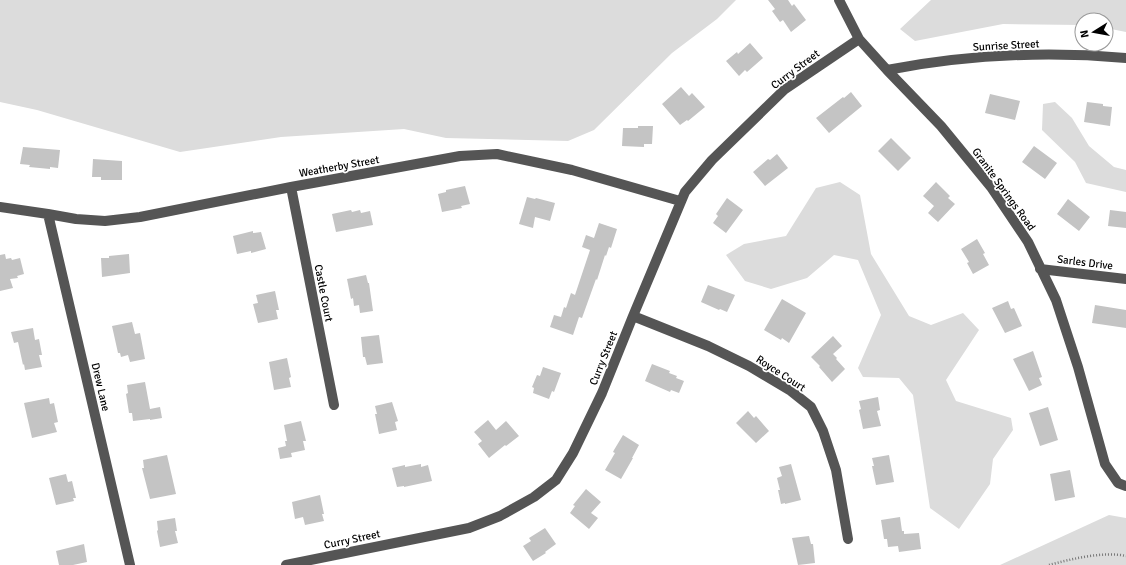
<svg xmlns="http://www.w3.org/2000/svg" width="1126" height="565" viewBox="0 0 1126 565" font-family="Signika,sans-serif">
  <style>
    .green { fill: #dcdcdc }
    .building { fill: #c4c4c4 }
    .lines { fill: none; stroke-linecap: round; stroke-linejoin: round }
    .path { stroke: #777; stroke-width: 2.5; stroke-dasharray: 1 2; stroke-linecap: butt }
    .minor { stroke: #555; stroke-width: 10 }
    .labels { text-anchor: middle; stroke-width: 3.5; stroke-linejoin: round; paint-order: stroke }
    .street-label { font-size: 11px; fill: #000; stroke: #fff }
  </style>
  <rect width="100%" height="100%" fill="#fff"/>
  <!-- green -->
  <path class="green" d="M0,0H736L717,19L672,53L594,130L568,141L446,138L404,129L281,137L180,152L37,110L0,102Z
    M931,0H1126V32L1106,28V20H1082V25L1003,24L915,41L900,29Z
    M1055,102L1072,118L1089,146L1114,167L1126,170V192L1086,183L1075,162L1042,130L1043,104Z
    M840,182L860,195L871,254L909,316L931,325L963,313L979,330L946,380L956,401L1011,418L1013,430L993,459L990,484L959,529L930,508L913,395L899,378L863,377L858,368L881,315L858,260L834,255L807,278L771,289L745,281L726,255L744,244L786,236L816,188Z
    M1109,515L1126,518V565H1000Z"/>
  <!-- building -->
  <path class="building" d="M768,0H788L792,6L794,4L806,20L791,32L783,20L780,22L772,11L775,9Z
    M750,43L763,58L747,72L745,70L739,76L726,61L737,52L738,54Z
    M681,87L689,96L692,93L705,107L688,121L687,120L680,125L662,104Z
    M851,92L862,106L829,133L816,118L843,97L844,98Z
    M990,94L1020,101L1015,120L985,113Z
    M1087,102L1103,104V106L1112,107L1110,126L1084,122Z
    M638,126H653L652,144H644V147L622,146L623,128H638Z
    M891,138L911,158L898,171L878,151Z
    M1034,146L1057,163L1045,179L1022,162Z
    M23,147L60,150L58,168L50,167V169L29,167L30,165L20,164Z
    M777,154L788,168L765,186L753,172L768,159L770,160Z
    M93,159L122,161V180H101V177H92Z
    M936,182L950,196L948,198L955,204L938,222L928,213L934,206L923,196Z
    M465,186L470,204L461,206L462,208L442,212L438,194L446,192V190Z
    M527,197L535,199L536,198L555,203L550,221L535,217L533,228L519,224Z
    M727,198L743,210L726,233L713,223L718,216L716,214Z
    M1068,199L1090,217L1079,231L1057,214Z
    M351,210L352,212L360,210L361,213L370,211L373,225L336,232L332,214Z
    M1110,210L1126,212V228L1108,226Z
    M599,223L617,229L611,248L609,247L606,256L605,255L597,280L596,279L582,318L579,317L573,335L550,327L554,315L561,317L564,307L566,308L571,293L575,295L590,250L582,247L586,235L594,238Z
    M253,231V233L261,232L266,249L251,253V251L237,254L233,236Z
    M977,239L985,253L983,254L989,265L973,274L967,263L969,262L961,249Z
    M5,254L6,259L11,258L12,260L20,258L24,274L17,276L18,278L10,279L13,288L0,291V255Z
    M129,254L130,273L102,277L101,258H109V256Z
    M366,275L368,283H369L373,311L360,313L359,305L354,306L353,298L351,299L347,279Z
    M708,285L735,295L727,312L720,309L719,310L701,302Z
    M275,291L279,310H276L278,319L258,323L253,304L258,303L256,295Z
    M782,299L806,313L789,343L782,338L781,340L764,330Z
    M1008,301L1011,309L1014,308L1022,326L1005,333L992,308Z
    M1095,305L1126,310V328L1092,323Z
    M132,322L135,334L140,333L145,359L130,362L128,355L121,357L120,353H118L112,326Z
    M33,328L35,340L39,339L42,355H39L42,367L25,370L24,364L23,365L18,342L14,343L11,332Z
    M379,335L383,363L367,365L365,357H363L361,337Z
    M833,336L842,346L833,354L837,358L836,359L845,369L832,382L819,367L820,366L811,357Z
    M1033,351L1042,377L1039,378L1042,385L1029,391L1013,359Z
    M287,358L291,377L289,378L291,387L274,390L269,362Z
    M652,364L670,371L669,373L677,376L676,378L684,381L679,393L671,390L670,392L645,381Z
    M543,367L561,373L554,392L552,391L549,399L533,393L534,388L532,387L537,375L540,376Z
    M145,382L150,409L160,407L162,418L150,420V419L133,421L132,413H129L126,394L128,393L127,385Z
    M878,397L880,410L877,411L881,426L863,429L859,410L861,409L859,401Z
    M49,398L50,404L54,403L58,422L54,423L57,432L32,438L24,403Z
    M392,402L398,421L395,422L397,430L379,434L375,414H377L375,406Z
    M1048,407L1058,440L1040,446L1029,413Z
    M748,411L754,418L756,416L769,431L756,443L736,423Z
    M488,420L496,430L506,421L519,436L506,446L505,445L489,458L478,444L482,441L474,432Z
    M301,421L306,441H303L305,450L291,453L292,457L280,459L278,448L286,446L285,441H287L284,425Z
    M623,435L639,445L632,458H633L621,479L605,470L615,453L613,452L614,450Z
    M167,455L176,494L150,499L142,468H144L143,460Z
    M889,455L894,482L876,485L872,466H874L872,458Z
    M421,464V467L428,465L432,481L404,487V486L397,487L392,468L405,465V467Z
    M791,464L801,500L785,504V503L781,504L778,490H780L777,478L782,476L779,467Z
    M1070,470L1075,497L1055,501L1050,474Z
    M66,474L68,482L72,481L76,498H73L74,501L56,505L49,478Z
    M586,489L601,502L591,513L598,518L589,529L570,513L575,506L573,505Z
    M320,495L324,514H322L324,521L305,525L303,517L295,519L292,502Z
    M900,517L902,531H904V534L919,533L921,549L899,552L898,546L888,547L887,539H884L881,520Z
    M175,518L177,531H175L178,543L160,547L157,531L158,530L157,521Z
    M545,528L556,544L545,552L546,553L533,561L523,546L531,541L529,538Z
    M809,536L811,544H813L815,563L798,565L792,538Z
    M84,544L87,562L73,565H59L56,551Z"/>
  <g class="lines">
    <!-- path -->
    <path class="path" d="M1049,565C1071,559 1104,551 1126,556"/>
    <!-- minor -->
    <path class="minor" d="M839,0L859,39L887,70L941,126L991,187L1028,242L1056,300L1078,367L1105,464L1118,483L1126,486
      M887,70C965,55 1047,51 1126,58
      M291,187L334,405
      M0,207L48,214L76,219L105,221L140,217L291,187L460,156L497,154L572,170L680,201
      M48,214L130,565
      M1040,269L1126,279
      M633,316L708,346L749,366L791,391L811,407L823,431L836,470L848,539
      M286,565L469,528L500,516L534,497L556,480L573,453L602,393L633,316L685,192L712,160L785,89L859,39"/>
  </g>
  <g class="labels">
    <!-- street labels -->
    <g class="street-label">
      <text transform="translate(1006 45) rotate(-3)" y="4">Sunrise Street</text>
      <text transform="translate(795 69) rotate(-37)" y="4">Curry Street</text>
      <text transform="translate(339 166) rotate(-10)" y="4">Weatherby Street</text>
      <text transform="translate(1004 189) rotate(54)" y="4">Granite Springs Road</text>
      <text transform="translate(1085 262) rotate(7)" y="4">Sarles Drive</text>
      <text transform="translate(324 293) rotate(79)" y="4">Castle Court</text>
      <text transform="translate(603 358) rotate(-68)" y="4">Curry Street</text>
      <text transform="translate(781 373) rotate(33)" y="4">Royce Court</text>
      <text transform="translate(101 387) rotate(77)" y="4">Drew Lane</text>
      <text transform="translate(352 539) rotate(-12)" y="4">Curry Street</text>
    </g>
  </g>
  <!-- north arrow -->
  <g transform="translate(1094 32) rotate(259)"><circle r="19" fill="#ffffff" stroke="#999999"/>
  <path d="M0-3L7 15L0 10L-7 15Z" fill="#000000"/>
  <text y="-6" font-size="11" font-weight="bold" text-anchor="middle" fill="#000000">N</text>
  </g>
</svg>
